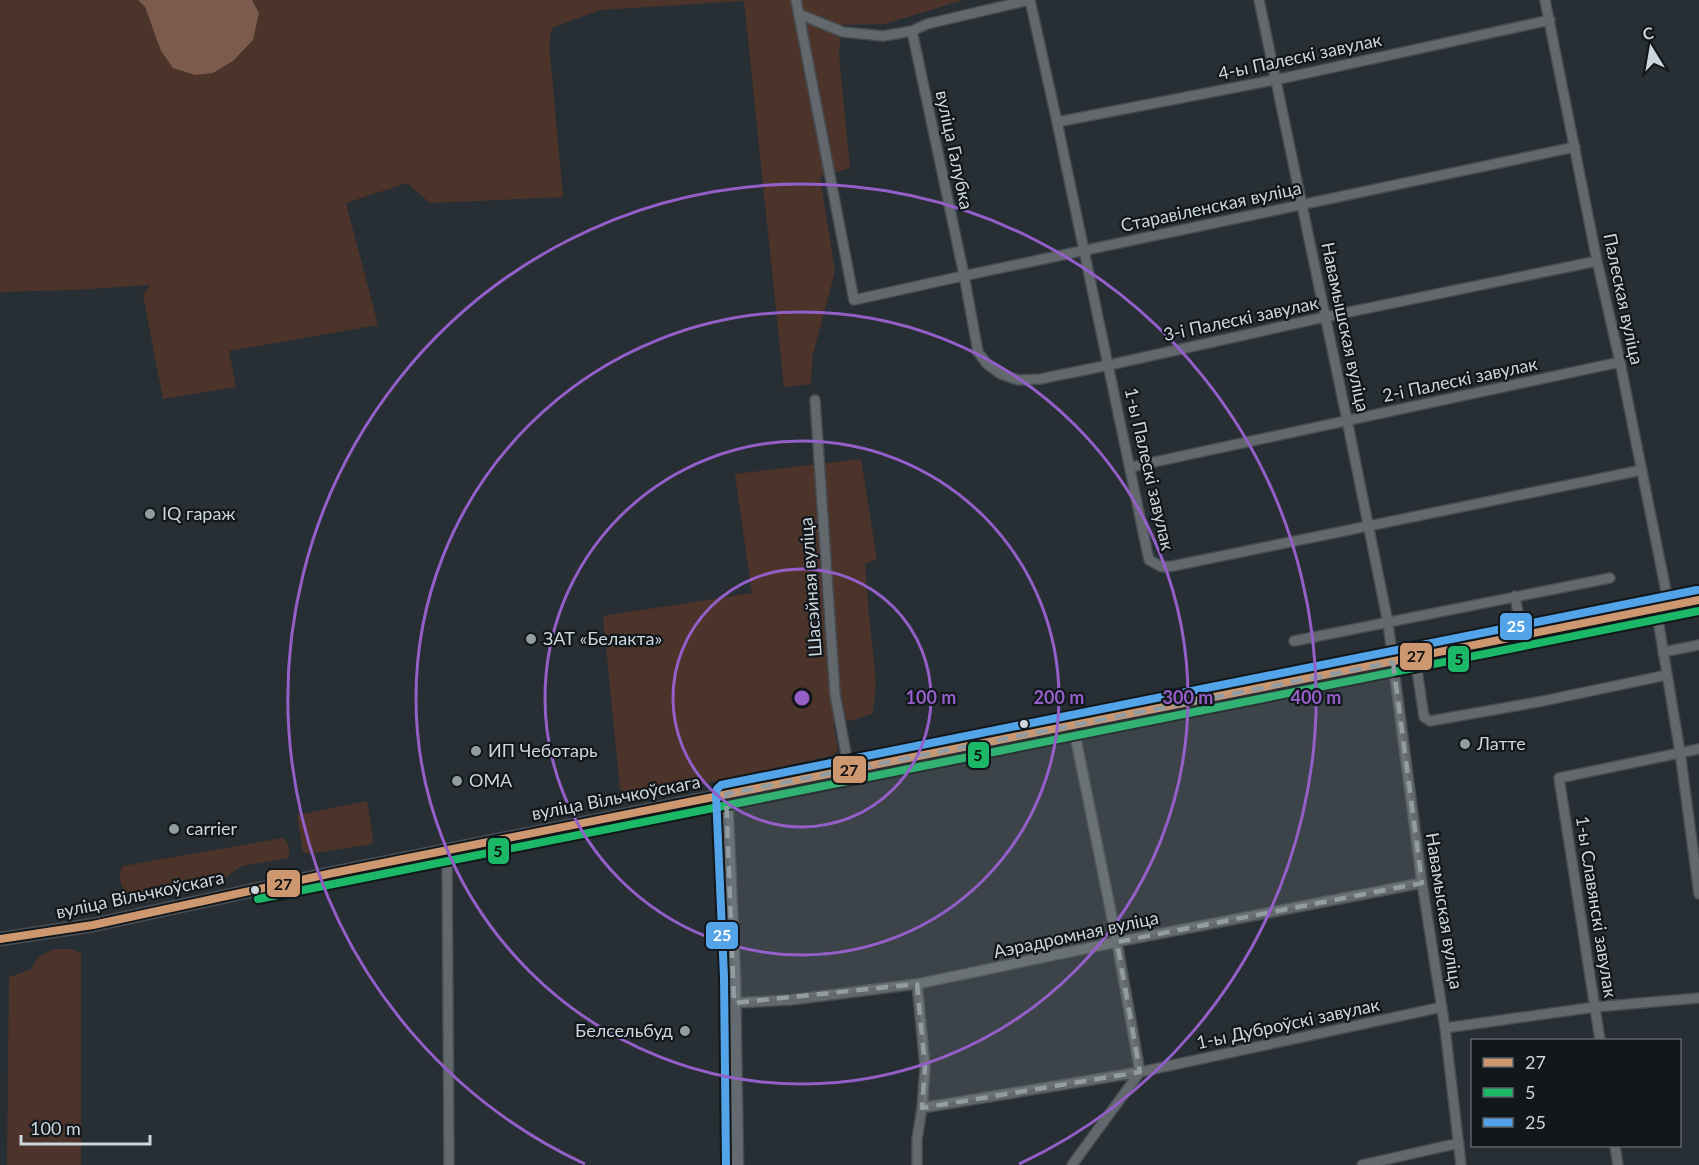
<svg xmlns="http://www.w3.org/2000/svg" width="1699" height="1165" viewBox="0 0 1699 1165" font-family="Lato,sans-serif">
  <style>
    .green { fill: #4c342b }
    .water { fill: #7c5a4c }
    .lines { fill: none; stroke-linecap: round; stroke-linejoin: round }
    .minor-casing { stroke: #464c51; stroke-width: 12 }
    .secondary-casing { stroke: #464c51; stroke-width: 15 }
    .minor { stroke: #62686c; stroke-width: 9 }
    .secondary { stroke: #636b70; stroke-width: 12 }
    .bus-1-casing { stroke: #11171b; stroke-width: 12 }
    .bus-2-casing { stroke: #11171b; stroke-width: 12 }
    .bus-3-casing { stroke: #11171b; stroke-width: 12 }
    .bus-1 { stroke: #cd976f; stroke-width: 8 }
    .bus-2 { stroke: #1ab867; stroke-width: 8 }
    .bus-3 { stroke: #53a3e8; stroke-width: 8 }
    .marked { fill: #939ca1; fill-opacity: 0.2; stroke: #939ca1; stroke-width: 4.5; stroke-dasharray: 12 8; stroke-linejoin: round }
    .ring { fill: none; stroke: #945fc8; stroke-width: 3 }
    .poi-dot { fill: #939ca1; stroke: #11171b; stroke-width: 2 }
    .bus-dot { fill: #cdd6dc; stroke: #11171b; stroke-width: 2 }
    .labels { text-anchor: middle; stroke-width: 4.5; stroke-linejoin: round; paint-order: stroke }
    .street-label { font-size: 18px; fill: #cdd6dc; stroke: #11171b }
    .poi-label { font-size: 18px; fill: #cdd6dc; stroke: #11171b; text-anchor: start }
    .centre { fill: #945fc8; stroke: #11171b; stroke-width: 3 }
    .ring-label { font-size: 18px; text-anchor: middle; font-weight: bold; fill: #945fc8; stroke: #11171b; stroke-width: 4.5; stroke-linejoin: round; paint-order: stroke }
    .line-badge { stroke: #11171b; stroke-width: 2 }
    .badge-label { font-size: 16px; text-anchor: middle; font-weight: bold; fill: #fff }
    .pale-badge-label { font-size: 16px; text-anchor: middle; font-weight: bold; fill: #111 }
  </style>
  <rect width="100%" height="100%" fill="#272f34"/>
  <!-- green -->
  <path class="green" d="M0,0H138L145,7L152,26L213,73L233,61L252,40L259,13L252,0H964L884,24L841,25L839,55L850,168L820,177L835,271L812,358L811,384L784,387L744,1L600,10L552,28L549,43L563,197L430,203L407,183L346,203L378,325L229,351L236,387L163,399L143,295L150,285L74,290L0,292Z
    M861,459L877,559L865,564C867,588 868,611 871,635C874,664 879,684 872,714L856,719L833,723L838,749L834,755L644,797H626L620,788L603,616L752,593L735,474Z
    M367,801L373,838L372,844L309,854L303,852L297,815Z
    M283,838C290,843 290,850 288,858L242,866L220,881L138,897L126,898C123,887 116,877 123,866Z
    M56,949H70L81,953V1165H7L9,977L32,969C37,956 43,953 56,949Z"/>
  <!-- water -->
  <path class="water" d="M138,0H252L259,13L253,40L233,61L213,73L195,75L173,68L161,51L145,7Z"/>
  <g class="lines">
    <defs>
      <path id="minor" d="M796,0L854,300L958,277L1575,147
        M1030,0L1057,122L1149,560L1162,567L1173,566L1642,470
        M1259,0L1347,420L1388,623L1422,883L1445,1028L1461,1165
        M1545,0L1597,261L1620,362L1669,606
        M799,14L843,32L883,36L912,31L927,24L1029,0
        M912,31L964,275L978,352L987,364L1001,374L1018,380L1040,379L1109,365L1325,317L1597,261
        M1057,122L1289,77L1550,20
        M815,400L835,694L849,770
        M1131,467L1620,362
        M1515,596L1522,635
        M1656,608L1680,752L1699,894
        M1294,641L1610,578
        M1663,652L1699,645
        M1415,657L1424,717L1430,721L1538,702L1667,675
        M447,850L449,1165
        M917,984L925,1067L922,1108L917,1139V1165
        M734,1003L791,1000L917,984L1117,942L1422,883
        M1445,1028L1595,1007L1699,998
        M1600,1040L1559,778L1699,749
        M922,1108L1140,1072L1442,1007
        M1615,1146L1618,1165
        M1072,1165L1140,1072L1117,942L1073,725
        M1362,1165L1459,1143"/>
      <path id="secondary" d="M726,794L734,977L737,1165
        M0,939L93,925L333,873L1699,600"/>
    </defs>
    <!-- minor casing -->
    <use href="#minor" class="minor-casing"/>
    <!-- secondary casing -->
    <use href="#secondary" class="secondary-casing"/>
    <!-- minor -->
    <use href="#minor" class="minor"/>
    <!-- secondary -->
    <use href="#secondary" class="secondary"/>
    <defs>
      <path id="bus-1" d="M0,939L93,925L333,873L1699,600"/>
      <path id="bus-2" d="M258,899L1699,611"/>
      <path id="bus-3" d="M726,1165L724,977L716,794L717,789L721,785L1697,590"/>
    </defs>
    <!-- bus-1 casing -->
    <use href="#bus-1" class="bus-1-casing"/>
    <!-- bus-2 casing -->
    <use href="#bus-2" class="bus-2-casing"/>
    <!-- bus-3 casing -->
    <use href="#bus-3" class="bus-3-casing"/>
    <!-- bus-1 -->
    <use href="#bus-1" class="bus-1"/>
    <!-- bus-2 -->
    <use href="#bus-2" class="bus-2"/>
    <!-- bus-3 -->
    <use href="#bus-3" class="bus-3"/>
  </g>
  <!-- marked area -->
  <path class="marked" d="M1393,662L1422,883L1117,942L1140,1072L922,1108L925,1067L917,984L734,1003L726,794Z"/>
  <!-- distance rings -->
  <g class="ring">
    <circle cx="802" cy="698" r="129"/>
    <circle cx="802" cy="698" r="257"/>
    <circle cx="802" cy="698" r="386"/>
    <path d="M585 1164A514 514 0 1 1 1019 1164"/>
  </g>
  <!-- markers -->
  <g class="poi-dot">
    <circle cx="150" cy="514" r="6"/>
    <circle cx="531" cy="639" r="6"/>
    <circle cx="1465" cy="744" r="6"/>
    <circle cx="476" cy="751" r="6"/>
    <circle cx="457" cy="781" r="6"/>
    <circle cx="174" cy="829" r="6"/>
    <circle cx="685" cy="1031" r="6"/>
  </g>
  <g class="bus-dot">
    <circle cx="1024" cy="724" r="5"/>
    <circle cx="255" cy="890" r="5"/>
  </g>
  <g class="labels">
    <!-- street labels -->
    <g class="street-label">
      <text transform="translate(1300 57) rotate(-12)" y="6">4-ы Палескі завулак</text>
      <text transform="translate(954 150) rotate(78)" y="6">вуліца Галубка</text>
      <text transform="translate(1211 207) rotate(-12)" y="6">Старавіленская вуліца</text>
      <text transform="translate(1623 299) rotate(78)" y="6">Палеская вуліца</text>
      <text transform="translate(1241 319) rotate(-12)" y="6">3-і Палескі завулак</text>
      <text transform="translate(1345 327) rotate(78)" y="6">Навамышская вуліца</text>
      <text transform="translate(1460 380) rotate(-12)" y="6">2-і Палескі завулак</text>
      <text transform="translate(1149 469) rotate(77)" y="6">1-ы Палескі завулак</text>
      <text transform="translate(811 587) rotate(-94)" y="6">Шасэйная вуліца</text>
      <text transform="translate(616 798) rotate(-11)" y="6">вуліца Вільчкоўскага</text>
      <text transform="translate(140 895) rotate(-12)" y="6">вуліца Вільчкоўскага</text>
      <text transform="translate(1596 907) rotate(81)" y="6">1-ы Славянскі завулак</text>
      <text transform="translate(1444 911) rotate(81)" y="6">Навамыская вуліца</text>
      <text transform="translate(1076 935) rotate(-12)" y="6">Аэрадромная вуліца</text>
      <text transform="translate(1288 1024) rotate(-12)" y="6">1-ы Дуброўскі завулак</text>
    </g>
    <!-- poi labels -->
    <g class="poi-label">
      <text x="162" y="520">IQ гараж</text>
      <text x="543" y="645">ЗАТ «Белакта»</text>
      <text x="1477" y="750">Латте</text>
      <text x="488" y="757">ИП Чеботарь</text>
      <text x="469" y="787">ОМА</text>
      <text x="186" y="835">carrier</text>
      <text x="673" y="1037" text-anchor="end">Белсельбуд</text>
    </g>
  </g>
  <circle cx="802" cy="698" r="9" class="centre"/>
  <g class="ring-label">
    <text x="931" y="704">100 m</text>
    <text x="1059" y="704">200 m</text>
    <text x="1188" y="704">300 m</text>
    <text x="1316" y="704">400 m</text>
  </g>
  <g class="line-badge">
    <rect x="1499" y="612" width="34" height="29" rx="6" fill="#53a3e8"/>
    <rect x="1399" y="642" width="34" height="29" rx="6" fill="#cd976f"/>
    <rect x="1447" y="645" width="23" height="28" rx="6" fill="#1ab867"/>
    <rect x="967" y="741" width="23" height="28" rx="6" fill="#1ab867"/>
    <rect x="832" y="755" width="35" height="29" rx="6" fill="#cd976f"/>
    <rect x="487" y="837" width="23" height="28" rx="6" fill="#1ab867"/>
    <rect x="266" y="869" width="35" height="29" rx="6" fill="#cd976f"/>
    <rect x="705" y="921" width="34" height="29" rx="6" fill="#53a3e8"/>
  </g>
  <g class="badge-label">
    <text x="1516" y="632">25</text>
    <text x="722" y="941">25</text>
  </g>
  <g class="pale-badge-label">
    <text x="1416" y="662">27</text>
    <text x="1459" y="665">5</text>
    <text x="978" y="761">5</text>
    <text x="849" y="776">27</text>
    <text x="498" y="857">5</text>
    <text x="283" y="890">27</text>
  </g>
  <!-- legend -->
  <rect x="1471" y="1039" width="210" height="108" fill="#11171b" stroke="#5c6368" stroke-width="1.5"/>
  <rect x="1483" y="1058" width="30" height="9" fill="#cd976f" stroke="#5c6368" stroke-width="1.5"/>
  <text x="1525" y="1069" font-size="18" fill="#cdd6dc">27</text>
  <rect x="1483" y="1088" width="30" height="9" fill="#1ab867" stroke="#5c6368" stroke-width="1.5"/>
  <text x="1525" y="1099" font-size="18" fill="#cdd6dc">5</text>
  <rect x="1483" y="1118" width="30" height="9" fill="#53a3e8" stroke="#5c6368" stroke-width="1.5"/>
  <text x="1525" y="1129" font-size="18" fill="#cdd6dc">25</text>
  <!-- north arrow -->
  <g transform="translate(1651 48) rotate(349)" stroke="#11171b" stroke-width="4.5" paint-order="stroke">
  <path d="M0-4.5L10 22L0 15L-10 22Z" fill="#cdd6dc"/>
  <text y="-9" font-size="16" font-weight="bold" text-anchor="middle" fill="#cdd6dc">С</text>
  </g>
  <!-- scale -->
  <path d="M21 1135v9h129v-9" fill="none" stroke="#cdd6dc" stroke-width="3"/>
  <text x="30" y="1135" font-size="18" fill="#cdd6dc" stroke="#11171b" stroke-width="4.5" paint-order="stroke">100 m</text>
</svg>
